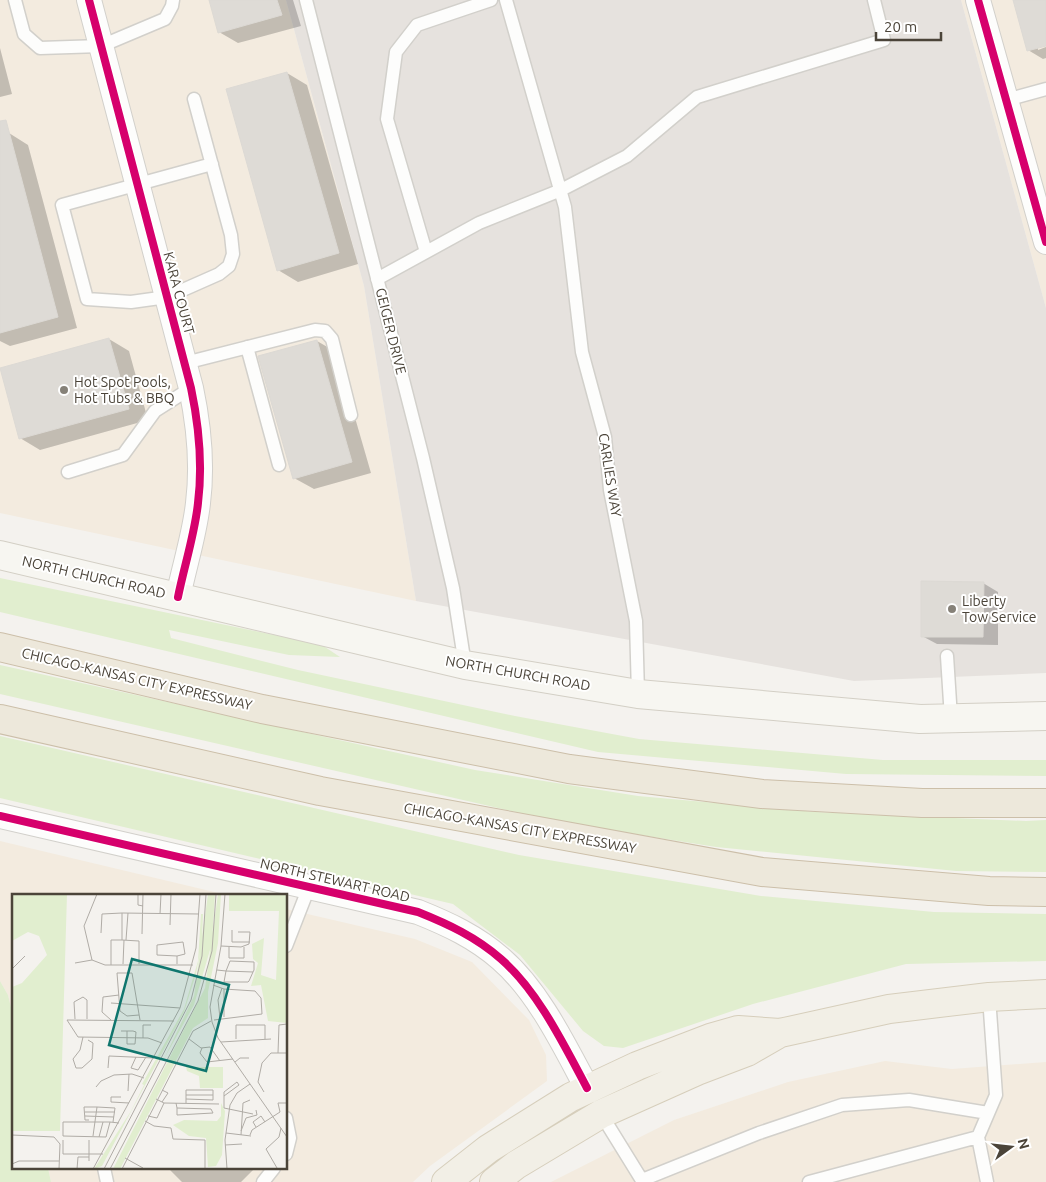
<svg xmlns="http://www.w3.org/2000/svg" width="1046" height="1182" viewBox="0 0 1046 1182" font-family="Ubuntu,sans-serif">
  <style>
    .commercial { fill: #f3ebdf }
    .industrial { fill: #e6e2de }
    .green { fill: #e1eecf }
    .shadow { fill: #0003 }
    .building { fill: #dedbd6; stroke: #dcd9d4 }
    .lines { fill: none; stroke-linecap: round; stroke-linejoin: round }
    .service-casing { stroke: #d2d0cb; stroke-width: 15 }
    .minor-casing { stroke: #d2d0cb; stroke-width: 26 }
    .secondary-casing { stroke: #d3cfc5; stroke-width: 30 }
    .primary-casing { stroke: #d6cebb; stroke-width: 30 }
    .motorway-casing { stroke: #ccbfa9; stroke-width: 30 }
    .service { stroke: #fdfdfc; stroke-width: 12 }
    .minor { stroke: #fdfdfc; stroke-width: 24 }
    .secondary { stroke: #f7f6f1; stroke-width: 28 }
    .primary { stroke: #f2efe6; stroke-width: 28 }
    .motorway { stroke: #ede8db; stroke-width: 28 }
    .cycleway-casing { stroke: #fff; stroke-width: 11 }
    .cycleway { stroke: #d6006c; stroke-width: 8 }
    .poi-dot { fill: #868178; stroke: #fff; stroke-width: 2 }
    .labels { text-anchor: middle; stroke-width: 4; stroke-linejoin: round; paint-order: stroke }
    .street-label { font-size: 14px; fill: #4b4439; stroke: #fff }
    .poi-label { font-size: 14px; fill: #4b4439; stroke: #fff; text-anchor: start }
    .inset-road { fill: none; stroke: #b0aca6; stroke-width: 1 }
    .view { fill: #0f766e; fill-opacity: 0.15; stroke: #0f766e; stroke-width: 2.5 }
    .inset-edge { fill: none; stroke: #4b4439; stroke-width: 2.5 }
  </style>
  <rect width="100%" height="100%" fill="#f4f2ee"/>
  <!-- commercial -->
  <path class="commercial" d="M0,0H286L364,286L416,601L0,513Z
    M961,0H1046V308Z
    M0,841L231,896H14V1020L8,995L0,981Z
    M286,909L415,939L472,962L529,1020L546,1055L547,1081L430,1166L413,1182H51L48,1168H286Z
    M885,1061L952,1069L1046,1062V1182H551L674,1120L788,1082Z"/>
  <!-- industrial -->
  <path class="industrial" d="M286,0H961L1046,308V673L854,681L416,601L364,286Z"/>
  <!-- green -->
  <path class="green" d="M0,578L322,645L340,657L289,655L169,630L171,638L298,670L515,716L639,739L883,760H1046V776L846,774L598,752L0,612Z
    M0,665L475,770L638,796L816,812L1026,821L1046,820V872L956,871L716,847L559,822L0,694Z
    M0,736L519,855L761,896L934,912L1046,914V961L906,964L753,1004L623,1048L604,1046L583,1031L520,955L453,904L0,798Z
    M0,981L8,995L14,1020V1168H48L51,1182H0Z"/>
  <!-- shadow -->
  <path class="shadow" d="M210,0H293L301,26L238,43L219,32Z
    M1014,0H1046V45L1038,47V50L1046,47V58L1043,59L1028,50Z
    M0,48L12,94L0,97Z
    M287,73L307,85L358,264L298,282L278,270Z
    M9,133L28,145L77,328L10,346L0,341V136Z
    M109,339L129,351L148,420L40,450L20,438Z
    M317,341L336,352L371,473L314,489L294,478Z
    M983,583L998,592V645L937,644L922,636Z
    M171,1168H255L241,1182H182L170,1170Z"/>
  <!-- building -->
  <path class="building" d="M209,0H277L282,15L218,33Z
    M1013,0H1046V46L1027,51Z
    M287,72L339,253L277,271L226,89Z
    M6,120L58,317L0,333V121Z
    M109,338L129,409L19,439L0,368Z
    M317,340L352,462L293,479L258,356Z
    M921,581L984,582L983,637H921Z"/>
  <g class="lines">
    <defs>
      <path id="service" d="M15,0L24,34L40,48L101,46L165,19L172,6L173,0
        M306,0L423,458L453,588L465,665
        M506,0L565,207L582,352L605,437L610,490L636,621L638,694
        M194,99L231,235L233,254L229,266L219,274L167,297L131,302L87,299L62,205L212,164
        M1006,100L1046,89
        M426,252L387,119L396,52L417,25L491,0
        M377,279L479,223L561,190L627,156L697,97L884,40L874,0
        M247,347L279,465
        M185,363L315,330L325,331L332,339L351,415
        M68,472L123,455L155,411L191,388
        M947,656L951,718
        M286,946L309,887
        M601,1114L643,1182
        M286,1118L290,1138L286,1154
        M104,1168L107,1182
        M642,1180L759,1133L842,1105L909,1100L988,1113
        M263,1182L274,1168
        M809,1182L978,1137
        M987,1182L978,1137L996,1095L989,997"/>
      <path id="minor" d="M89,0L191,388C199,426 203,463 198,503C195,533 184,567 178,597
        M978,0L1046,242
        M0,816L418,912C448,924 476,937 501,959C538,991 564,1045 587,1088"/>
      <path id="secondary" d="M0,555L465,665L638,694L920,719L1046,716"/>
      <path id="primary" d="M446,1182L488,1149L571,1097L637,1066L710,1038L738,1030L780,1033L889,1009L989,997L1046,994
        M494,1182L516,1165L601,1114L697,1071L747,1052L780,1033"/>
      <path id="motorway" d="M0,647L262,709L569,769L762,794L922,803H1046
        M0,719L320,791L762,872L989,891L1046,892"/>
    </defs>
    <!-- service casing -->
    <use href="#service" class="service-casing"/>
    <!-- minor casing -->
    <use href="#minor" class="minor-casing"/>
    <!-- secondary casing -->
    <use href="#secondary" class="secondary-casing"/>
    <!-- primary casing -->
    <use href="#primary" class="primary-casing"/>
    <!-- motorway casing -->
    <use href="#motorway" class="motorway-casing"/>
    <!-- service -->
    <use href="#service" class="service"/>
    <!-- minor -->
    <use href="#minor" class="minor"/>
    <!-- secondary -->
    <use href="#secondary" class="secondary"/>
    <!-- primary -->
    <use href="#primary" class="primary"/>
    <!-- motorway -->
    <use href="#motorway" class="motorway"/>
    <defs>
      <path id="cycleway" d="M89,0L191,388C199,426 203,463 198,503C195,533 184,567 178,597
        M978,0L1046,242
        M0,816L418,912C448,924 476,937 501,959C538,991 564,1045 587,1088"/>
    </defs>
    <!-- cycleway casing -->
    <use href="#cycleway" class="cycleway-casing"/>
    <!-- cycleway -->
    <use href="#cycleway" class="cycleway"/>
  </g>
  <!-- markers -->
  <g class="poi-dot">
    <circle cx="64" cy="390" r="5"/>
    <circle cx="952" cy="609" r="5"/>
  </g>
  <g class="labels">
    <!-- street labels -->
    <g class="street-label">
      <text transform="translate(179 293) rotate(75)" y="5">KARA COURT</text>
      <text transform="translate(391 331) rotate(76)" y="5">GEIGER DRIVE</text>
      <text transform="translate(610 475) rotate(81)" y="5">CARLIES WAY</text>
      <text transform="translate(94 577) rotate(13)" y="5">NORTH CHURCH ROAD</text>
      <text transform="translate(518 673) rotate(10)" y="5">NORTH CHURCH ROAD</text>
      <text transform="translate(137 679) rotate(13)" y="5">CHICAGO-KANSAS CITY EXPRESSWAY</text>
      <text transform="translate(520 828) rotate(10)" y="5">CHICAGO-KANSAS CITY EXPRESSWAY</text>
      <text transform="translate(335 880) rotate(13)" y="5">NORTH STEWART ROAD</text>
    </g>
    <!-- poi labels -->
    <g class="poi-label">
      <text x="74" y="387">Hot Spot Pools,<tspan x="74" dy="16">Hot Tubs &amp; BBQ</tspan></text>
      <text x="962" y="606">Liberty<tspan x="962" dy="16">Tow Service</tspan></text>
    </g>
  </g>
  <!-- overview -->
  <g transform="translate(12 894)">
    <rect width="275" height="275" fill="#f4f2ee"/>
    <path d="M0,0H55L48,237H0V93L10,89L35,61L27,42L16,38L0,47ZM196,0H203L200,49L182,111L152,165L182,102ZM206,0H209L206,49L196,98V124L181,134L108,275H101L193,94ZM217,0H275V129L256,127L249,91L239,92L246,69L241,65L240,50L252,44L249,81L264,86L267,17H217ZM189,20H191L190,47L184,80L172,118L90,272L82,275L119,217L132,191L130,190L172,115L186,67ZM174,173H211V194H188L187,182L175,177ZM209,209L213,217L210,261L204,272L196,273L194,244L177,242L161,231L172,226L205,227L209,222Z" fill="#e1eecf"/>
    <path class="inset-road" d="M85,0L72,32L80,66L93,71H181M126,0V11L131,12M213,0L209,52L198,113L200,128L206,144L275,243M148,20L149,0M158,31L159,0M220,36V48H238M89,39L90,20L110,19M130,40L131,0M110,46L127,47V70M114,46L116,19M209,52L229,53L237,50L238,38H226M217,53V64H232V53M165,62L173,60L171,48L145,51V61L165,62V70M63,69L80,66M111,70L112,46M99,71V46H110V19L187,20M0,75L13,62M205,76L214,77L218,67L242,68V76L241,78L237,87L236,88H212L214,77L241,78M201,91L212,95L243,97L249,104L250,120L202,126M212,95V123M99,109L168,114M127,121L115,122L108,117L105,79H120L128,126M208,124L206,106L210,94M63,125L62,108L71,103L75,106V125M99,126L90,118L91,103L107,101M109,137H121L124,138L123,150H115V137M71,143L68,156L61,165L64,174H70L80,165L81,149L76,146M131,144V131H139M177,145L189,154L198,153L208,167M224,145V131H253V145M209,148L259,145M150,149L136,144L66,143L55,126L162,127M190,154L188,159L195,168L221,165M266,159L267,131L275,130M124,163L119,174L126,176L134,163M223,168L228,164H237M96,174L97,162L142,164M84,193L89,187L102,181L120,180L132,184M150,196L156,199L150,208M116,197L117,180M252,198L246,188L250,169L259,159H275M174,201H201M212,202L227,191L225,188L212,198V214L241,220M109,203H99V208L117,209M144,205L152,209L207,210M164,209L165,214V221L201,219L199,215L165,214M174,209V196H201V206L174,205M73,218H103M73,222L102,223M136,222L145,224L152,209M77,226H73L72,213H85M133,227L142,232L159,234L161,245L193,246V275M98,228L94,243L51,242V228H98L107,229M244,233L241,228L249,222L253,228M229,237L234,224L245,221L244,216M214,239L239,242M0,241L42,243L48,250L47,275M229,241L231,209L238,206M238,241L240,236L268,218L266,209H275M81,242L85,213L103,214L101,228M87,243L91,228M51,246V260H91M213,251L230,250M113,264L131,274M77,267V246M0,270L7,267H47M265,274L254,255L267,243L269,234M65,275L66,263H77M81,275L168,114L184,54L188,0M92,275L179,106L190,62L194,0M98,275L186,107L200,57L204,0M110,275L181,137L199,127M215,275L213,246L218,211L225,199L238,190"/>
    <path class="view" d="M120,65L217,91L194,177L97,151Z"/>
    <rect width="275" height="275" class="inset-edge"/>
  </g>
  <!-- north arrow -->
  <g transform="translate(1011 1147) rotate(75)" stroke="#ffffff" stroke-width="4" paint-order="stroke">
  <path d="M0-4L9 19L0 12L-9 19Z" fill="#4b4439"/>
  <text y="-8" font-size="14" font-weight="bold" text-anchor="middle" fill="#4b4439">N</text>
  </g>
  <!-- scale -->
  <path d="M876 32v8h65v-8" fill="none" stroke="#4b4439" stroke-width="2.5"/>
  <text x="884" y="32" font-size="15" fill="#4b4439" stroke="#ffffff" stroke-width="4" paint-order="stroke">20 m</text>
</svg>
